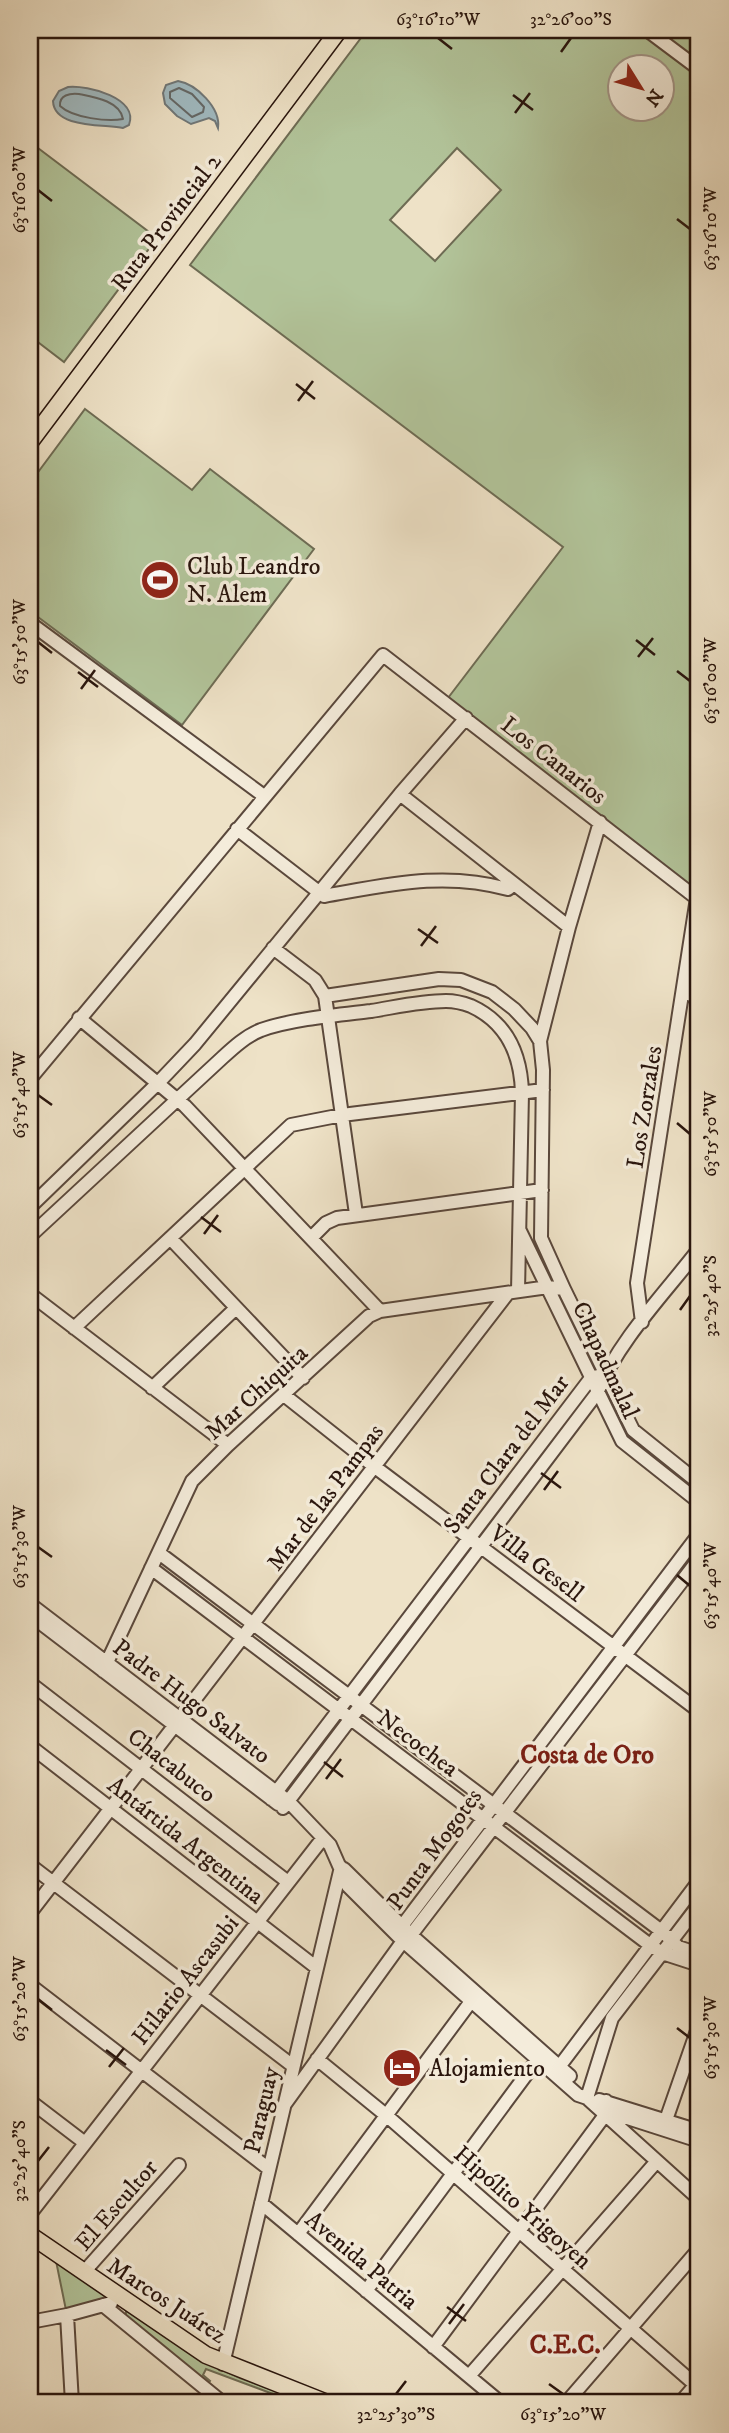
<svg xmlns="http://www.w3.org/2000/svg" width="729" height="2433" viewBox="0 0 729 2433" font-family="'IM FELL DW Pica',serif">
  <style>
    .green { fill: #b2c49a; stroke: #6e6c54; stroke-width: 2; fill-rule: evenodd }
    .water { fill: #a0bac1; stroke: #707879; stroke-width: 2 }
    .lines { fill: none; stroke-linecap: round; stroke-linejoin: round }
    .shore { stroke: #646867; stroke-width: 2 }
    .minor-casing { stroke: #5a483c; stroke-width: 16 }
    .major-casing { stroke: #29150d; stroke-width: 19 }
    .minor { stroke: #f4ecdb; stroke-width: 12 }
    .major { stroke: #eee2c7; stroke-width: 16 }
    .ticks { fill: none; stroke: #29150d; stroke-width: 2.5 }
    .labels { text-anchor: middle; stroke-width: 7; stroke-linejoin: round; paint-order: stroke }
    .street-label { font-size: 24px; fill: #29150d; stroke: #f4ecdb }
    .poi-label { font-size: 24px; fill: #29150d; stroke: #f4ecdb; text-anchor: start }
    .neighbourhood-label { font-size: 26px; font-weight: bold; fill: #7a1f14; stroke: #f4ecdb }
    .neatline { fill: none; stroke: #29150d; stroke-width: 2.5 }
    .ticks-label { font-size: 18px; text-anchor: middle; fill: #29150d }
  </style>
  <rect width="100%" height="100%" fill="#eee2c7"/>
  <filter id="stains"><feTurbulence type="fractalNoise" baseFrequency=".00286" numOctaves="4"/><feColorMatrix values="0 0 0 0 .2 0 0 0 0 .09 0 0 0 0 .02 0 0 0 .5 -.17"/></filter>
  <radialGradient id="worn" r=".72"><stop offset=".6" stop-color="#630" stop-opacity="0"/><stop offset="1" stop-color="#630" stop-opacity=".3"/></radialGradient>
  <!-- green -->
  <path class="green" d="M367,30H639L648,36L654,30H699V892L448,698L563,547L190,265ZM620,66H662V108H620ZM457,148L501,190L435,261L390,220Z
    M30,142L157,238L64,362L30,336Z
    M85,409L192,490L210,469L314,549L182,725L30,611V483Z
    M56,2261L106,2295L105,2300L66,2310Z
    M126,2310L201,2360L240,2378L308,2403H297L206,2369L203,2375L210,2381L207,2385L126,2317Z"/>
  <!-- water -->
  <path class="water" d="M178,81C196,84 221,108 218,128L215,121L209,118L191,124L177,116L165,104L163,93L166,85Z
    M68,87C88,85 139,98 129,125L123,128C105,124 54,129 53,101L59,91Z"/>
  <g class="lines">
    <!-- shore -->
    <path class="shore" d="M179,88L192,94L204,107L203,112L192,117L170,98V92Z
      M79,94C94,97 120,101 123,119C108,122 73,118 60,106C59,95 70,93 79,94Z"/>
    <defs>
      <path id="minor" d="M647,30L699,69
        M30,623L264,796
        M400,794L569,927
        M237,829L324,896C388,885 443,871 508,889L514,884
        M273,948L315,980L325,996L356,1214
        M684,989L699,1001
        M325,996L439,979L461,980L492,992L514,1009L532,1028L540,1041L543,1070L541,1238L564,1289
        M79,1018L185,1106L380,1311
        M540,1041L569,927L600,822
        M30,1079L383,655L699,900
        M30,1207L158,1083L195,1044L400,794L466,718
        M520,1231L622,1441L699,1502
        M30,1236L222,1058C234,1047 246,1036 261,1030C292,1019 338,1015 371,1011C396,1007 421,1001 446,1001C454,1001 463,1003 471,1006C508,1023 521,1055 522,1093L518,1291
        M170,1238L303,1378
        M311,1238L326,1223L337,1218L542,1190
        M30,1294L228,1445
        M642,1322L637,1283L697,898
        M74,1328L291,1125L342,1115L543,1090
        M152,1388L236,1308
        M284,1395L375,1467L699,1711
        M159,1553L664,1933L678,1947L699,1954
        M151,1568L650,1945L662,1953L699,1965
        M30,1604L288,1801L330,1845L348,1886L403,1941L578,2095L587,2098L699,2199
        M30,1615L278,1804
        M103,1671L192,1481L228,1445L369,1316L380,1311L548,1287L564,1289L633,1430L699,1483
        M30,1683L288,1882
        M30,1746L317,1968
        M271,1799L591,1378L605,1374
        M283,1808L597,1393C618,1341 665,1293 699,1249
        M30,1865L293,2066
        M344,1869L411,1935L570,2076
        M30,1913L508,1293
        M403,1941L402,1926L699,1534
        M30,1985L269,2169
        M317,2059L387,2116L699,2388
        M556,2071L699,1881
        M587,2098L612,2018L699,1905
        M599,2100L699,2131
        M30,2101L85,2143
        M285,2104L403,1941L411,1935L699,1559
        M605,2115L612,2113L699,2141
        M666,2120L699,2025
        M261,2203L501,2403
        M30,2214L323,1838
        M298,2234L475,1996
        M84,2272L179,2165
        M366,2291L543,2052
        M103,2305L223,2403
        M67,2315L72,2403
        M30,2322L67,2315L111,2303
        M433,2347L605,2115L606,2101
        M223,2364L341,1867
        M469,2376L657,2161
        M566,2403L699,2249
        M680,2403L699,2381"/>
      <path id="major" d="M30,442L339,30
        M30,2235L206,2355L327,2403"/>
    </defs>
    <!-- minor casing -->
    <use href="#minor" class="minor-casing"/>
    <!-- major casing -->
    <use href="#major" class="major-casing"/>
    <!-- minor -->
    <use href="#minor" class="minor"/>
    <!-- major -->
    <use href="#major" class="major"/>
  </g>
  <!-- ticks -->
  <path class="ticks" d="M438,38L452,49M561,52L571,38M513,95L533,110M515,113L530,93M38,190L52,201M677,219L690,229M296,384L315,399M298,401L313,381M636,640L655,655M38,642L52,653M638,657L653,638M677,671L690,681M78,672L98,687M81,689L95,670M418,929L438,943M421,946L436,926M38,1095L52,1105M677,1123L690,1134M201,1217L221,1232M204,1234L218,1215M680,1310L690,1296M541,1473L561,1488M544,1490L558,1471M38,1547L52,1557M677,1575L690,1586M324,1762L343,1777M326,1779L341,1759M38,1999L52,2010M677,2028L690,2038M106,2050L126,2065M109,2067L124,2048M38,2161L49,2147M447,2307L466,2321M449,2324L464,2304M549,2384L563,2394M396,2394L406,2381"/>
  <!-- icons -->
  <defs>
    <symbol id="stadium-disc" viewBox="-11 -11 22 22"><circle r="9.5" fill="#8f2418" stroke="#f4ecdb"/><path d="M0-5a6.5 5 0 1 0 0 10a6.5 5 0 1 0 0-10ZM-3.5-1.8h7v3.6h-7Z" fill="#fff"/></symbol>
    <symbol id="hotel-disc" viewBox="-11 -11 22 22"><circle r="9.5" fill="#8f2418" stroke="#f4ecdb"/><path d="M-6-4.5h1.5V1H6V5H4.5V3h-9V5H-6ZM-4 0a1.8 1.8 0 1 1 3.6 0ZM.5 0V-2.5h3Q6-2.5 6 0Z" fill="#fff"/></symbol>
  </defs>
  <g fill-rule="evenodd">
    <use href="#stadium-disc" x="138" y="558" width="44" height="44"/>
    <use href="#hotel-disc" x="380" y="2046" width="44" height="44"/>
  </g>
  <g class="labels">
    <!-- street labels -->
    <g class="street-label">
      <text transform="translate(166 222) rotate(-53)" y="8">Ruta Provincial 2</text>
      <text transform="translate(554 760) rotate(38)" y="8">Los Canarios</text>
      <text transform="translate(644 1107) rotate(-81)" y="8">Los Zorzales</text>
      <text transform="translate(606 1360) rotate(65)" y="8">Chapadmalal</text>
      <text transform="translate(256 1392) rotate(-42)" y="8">Mar Chiquita</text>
      <text transform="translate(506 1454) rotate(-53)" y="8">Santa Clara del Mar</text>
      <text transform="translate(325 1497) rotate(-53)" y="8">Mar de las Pampas</text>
      <text transform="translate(537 1563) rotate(37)" y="8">Villa Gesell</text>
      <text transform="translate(192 1701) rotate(37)" y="8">Padre Hugo Salvato</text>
      <text transform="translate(418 1743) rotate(37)" y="8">Necochea</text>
      <text transform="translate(172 1765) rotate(38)" y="8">Chacabuco</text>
      <text transform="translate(186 1840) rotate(38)" y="8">Antártida Argentina</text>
      <text transform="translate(434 1849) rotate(-54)" y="8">Punta Mogotes</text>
      <text transform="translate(185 1980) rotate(-52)" y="8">Hilario Ascasubi</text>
      <text transform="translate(261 2110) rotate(-77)" y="8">Paraguay</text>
      <text transform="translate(116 2205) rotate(-49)" y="8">El Escultor</text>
      <text transform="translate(523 2207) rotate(41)" y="8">Hipólito Yrigoyen</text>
      <text transform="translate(362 2260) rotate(40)" y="8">Avenida Patria</text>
      <text transform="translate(167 2300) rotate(33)" y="8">Marcos Juárez</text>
    </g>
    <!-- poi labels -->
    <g class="poi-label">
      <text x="187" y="574">Club Leandro<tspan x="187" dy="28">N. Alem</tspan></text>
      <text x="429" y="2076">Alojamiento</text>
    </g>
    <!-- neighbourhood labels -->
    <g class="neighbourhood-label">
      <text x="587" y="1763">Costa de Oro</text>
      <text x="565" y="2353">C.E.C.</text>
    </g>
  </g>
  <!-- margin -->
  <rect width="729" height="2433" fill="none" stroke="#eee2c7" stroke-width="77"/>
  <!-- north arrow -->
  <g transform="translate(641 88) rotate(127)"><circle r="33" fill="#f4ecdb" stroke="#a39689" stroke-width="2"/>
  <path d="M0-5L12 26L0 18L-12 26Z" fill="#8f2418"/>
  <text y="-10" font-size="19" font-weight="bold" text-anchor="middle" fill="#29150d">N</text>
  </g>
  <rect x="38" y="38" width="652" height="2356" class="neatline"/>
  <g class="ticks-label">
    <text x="438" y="25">63°16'10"W</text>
    <text x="571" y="25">32°26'00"S</text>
    <text transform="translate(19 190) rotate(-90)" y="6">63°16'00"W</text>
    <text transform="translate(710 229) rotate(-90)" y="6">63°16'10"W</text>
    <text transform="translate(19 642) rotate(-90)" y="6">63°15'50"W</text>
    <text transform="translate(710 681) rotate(-90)" y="6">63°16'00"W</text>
    <text transform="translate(19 1095) rotate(-90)" y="6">63°15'40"W</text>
    <text transform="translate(710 1134) rotate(-90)" y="6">63°15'50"W</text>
    <text transform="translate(710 1296) rotate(-90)" y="6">32°25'40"S</text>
    <text transform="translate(19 1547) rotate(-90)" y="6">63°15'30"W</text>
    <text transform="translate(710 1586) rotate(-90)" y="6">63°15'40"W</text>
    <text transform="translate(19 1999) rotate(-90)" y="6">63°15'20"W</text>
    <text transform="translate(710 2038) rotate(-90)" y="6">63°15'30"W</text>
    <text transform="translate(19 2161) rotate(-90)" y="6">32°25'40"S</text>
    <text x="396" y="2420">32°25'30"S</text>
    <text x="563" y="2420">63°15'20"W</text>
  </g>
  <rect width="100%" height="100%" filter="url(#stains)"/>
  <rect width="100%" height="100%" fill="url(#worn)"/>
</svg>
